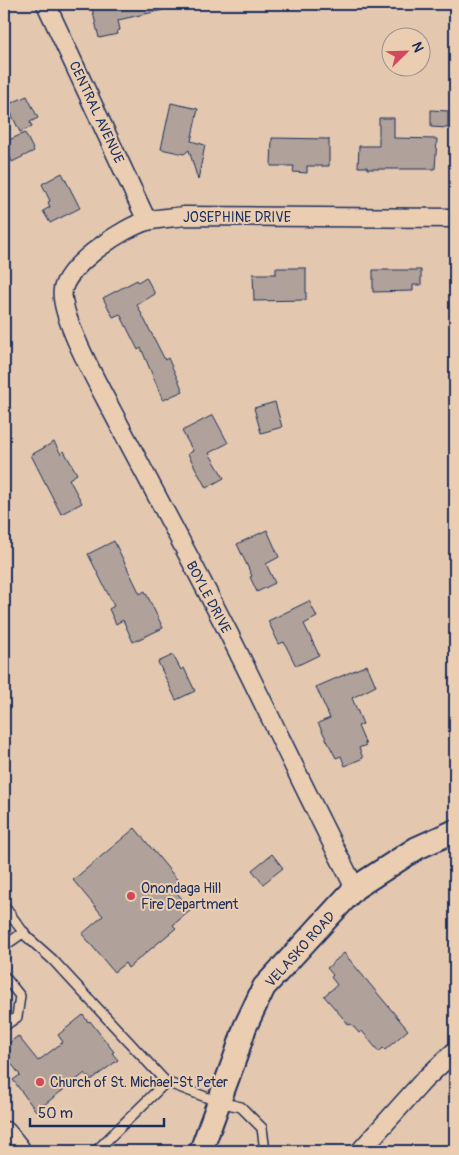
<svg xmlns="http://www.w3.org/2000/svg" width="459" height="1155" viewBox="0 0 459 1155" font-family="Pangolin,sans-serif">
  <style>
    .building { fill: #b0a29a; stroke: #1b2f5e }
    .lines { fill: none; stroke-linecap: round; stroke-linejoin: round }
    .service-casing { stroke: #1b2f5e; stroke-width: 12 }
    .minor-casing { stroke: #1b2f5e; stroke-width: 21 }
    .tertiary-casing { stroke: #1b2f5e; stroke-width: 26 }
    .primary-casing { stroke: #1b2f5e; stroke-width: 31 }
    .service { stroke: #ebceb2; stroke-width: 9 }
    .minor { stroke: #ebceb2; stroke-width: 18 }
    .tertiary { stroke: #ebceb2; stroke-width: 22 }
    .primary { stroke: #ebceb2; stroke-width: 28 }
    .poi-dot { fill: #d1495b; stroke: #ebceb2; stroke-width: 2 }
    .labels { text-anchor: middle; stroke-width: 4; stroke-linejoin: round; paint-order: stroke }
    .street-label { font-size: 14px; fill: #1b2f5e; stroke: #ebceb2 }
    .poi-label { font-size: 14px; fill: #1b2f5e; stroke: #ebceb2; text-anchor: start }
  </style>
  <rect width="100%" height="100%" fill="#e3c8af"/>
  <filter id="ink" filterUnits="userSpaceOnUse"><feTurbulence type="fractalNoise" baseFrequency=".02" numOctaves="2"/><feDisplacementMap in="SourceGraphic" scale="10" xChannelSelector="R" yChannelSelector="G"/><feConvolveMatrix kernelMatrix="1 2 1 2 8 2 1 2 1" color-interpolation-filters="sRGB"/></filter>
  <g filter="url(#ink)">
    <!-- building -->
    <path class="building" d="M91,4H162L163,10L118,20L120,30L117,31L118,34L99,38Z
      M27,96L38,118L30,122L32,127L20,132L7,105Z
      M171,103L198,109L191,141L205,145L198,180L189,150L184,154L161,149Z
      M431,110L448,111V128L431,127Z
      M379,118H394V138L437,139L435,169H367V167H358L359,146H379Z
      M25,133L34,151L12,162L4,142Z
      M272,138L329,139V166H307V173L293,172L294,166H271Z
      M62,173L80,208L50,223L43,211L50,207L48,202L50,201L42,184Z
      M276,268H306V300L254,301L253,274H276Z
      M373,270H421V285H413V291L373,292Z
      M146,277L155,294L137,305L165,360L168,358L183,391L163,400L141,348L138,350L120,314L113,317L103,298L137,280L138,282Z
      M275,402L282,427L261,433L254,408Z
      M213,415L228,443L209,453L224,478L206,488L188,454L193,451L182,431Z
      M54,442L61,454L64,451L77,474L69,479L82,503L61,514L31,455Z
      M267,530L279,557L266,564L275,583L257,592L250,577L252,576L237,544Z
      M114,541L140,594L145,591L163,628L133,642L123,620L116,624L109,609L114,606L88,554Z
      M309,601L317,617L304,624L319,655L296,666L284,642L279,644L268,621Z
      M173,655L181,670L184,668L195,691L176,700L158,662Z
      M367,665L376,686L352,698L363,724L358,726L366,745L359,748L363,758L345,766L341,756L336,758L318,723L330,718L316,687Z
      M135,828L184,888L177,893L191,910L173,925L176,928L128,968L125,963L114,972L82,934L103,916L73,880Z
      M272,854L283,868L263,884L252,870Z
      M344,953L408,1030L385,1050L383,1048L379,1052L362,1031L359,1033L351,1024L349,1025L324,996L337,985L331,977L333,975L327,968Z
      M83,1015L88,1022L90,1021L114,1052L112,1053L118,1060L91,1080L85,1073L36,1111L13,1080L20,1075L4,1054V1047L18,1036L38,1061L63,1042L58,1035Z"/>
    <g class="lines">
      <defs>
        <path id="service" d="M4,906L26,936L52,959L166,1082L219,1102L241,1107L262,1128L265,1151
          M4,946L24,932
          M4,976L20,996L17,1017L4,1026
          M96,1151L166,1082"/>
        <path id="minor" d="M46,4L147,221
          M355,888C311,804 272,719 229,634C191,560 152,487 113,413C100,388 58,314 63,289C69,264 124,227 147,221C159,218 172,218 184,216L455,218
          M362,1149L424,1080L455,1051"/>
        <path id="tertiary" d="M201,1151L236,1055L245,1027L264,987L355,888L417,848L455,831"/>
        <path id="primary" d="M4,1136L16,1151"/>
      </defs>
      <!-- service casing -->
      <use href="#service" class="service-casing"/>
      <!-- minor casing -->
      <use href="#minor" class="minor-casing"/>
      <!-- tertiary casing -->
      <use href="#tertiary" class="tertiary-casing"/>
      <!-- primary casing -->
      <use href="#primary" class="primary-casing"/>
      <!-- service -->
      <use href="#service" class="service"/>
      <!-- minor -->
      <use href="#minor" class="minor"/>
      <!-- tertiary -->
      <use href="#tertiary" class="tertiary"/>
      <!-- primary -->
      <use href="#primary" class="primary"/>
    </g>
  </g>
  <!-- markers -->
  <g class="poi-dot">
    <circle cx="131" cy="896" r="5"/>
    <circle cx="40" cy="1082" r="5"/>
  </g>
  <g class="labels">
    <!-- street labels -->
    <g class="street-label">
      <text transform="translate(97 112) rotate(65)" y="5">CENTRAL AVENUE</text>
      <text x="237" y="222">JOSEPHINE DRIVE</text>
      <text transform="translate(209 597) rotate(62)" y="5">BOYLE DRIVE</text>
      <text transform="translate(300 949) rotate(-48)" y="5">VELASKO ROAD</text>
    </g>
    <!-- poi labels -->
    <g class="poi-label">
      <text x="141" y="893">Onondaga Hill<tspan x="141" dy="16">Fire Department</tspan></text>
      <text x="50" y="1087">Church of St. Michael-St Peter</text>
    </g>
  </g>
  <!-- margin -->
  <rect width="459" height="1155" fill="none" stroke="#ebceb2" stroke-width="20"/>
  <rect x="10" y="10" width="439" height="1135" fill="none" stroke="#1b2f5e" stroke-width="2" filter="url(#ink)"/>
  <!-- north arrow -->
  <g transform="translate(406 52) rotate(67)"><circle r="24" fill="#ebceb2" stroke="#988e90"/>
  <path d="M0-4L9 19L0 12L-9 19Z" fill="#d1495b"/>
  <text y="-8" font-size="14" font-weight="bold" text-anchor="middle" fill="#1b2f5e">N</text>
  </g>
  <!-- scale -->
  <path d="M30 1118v8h134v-8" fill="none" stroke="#1b2f5e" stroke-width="2.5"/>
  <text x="38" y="1118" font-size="15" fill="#1b2f5e" stroke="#ebceb2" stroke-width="4" paint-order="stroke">50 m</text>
</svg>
